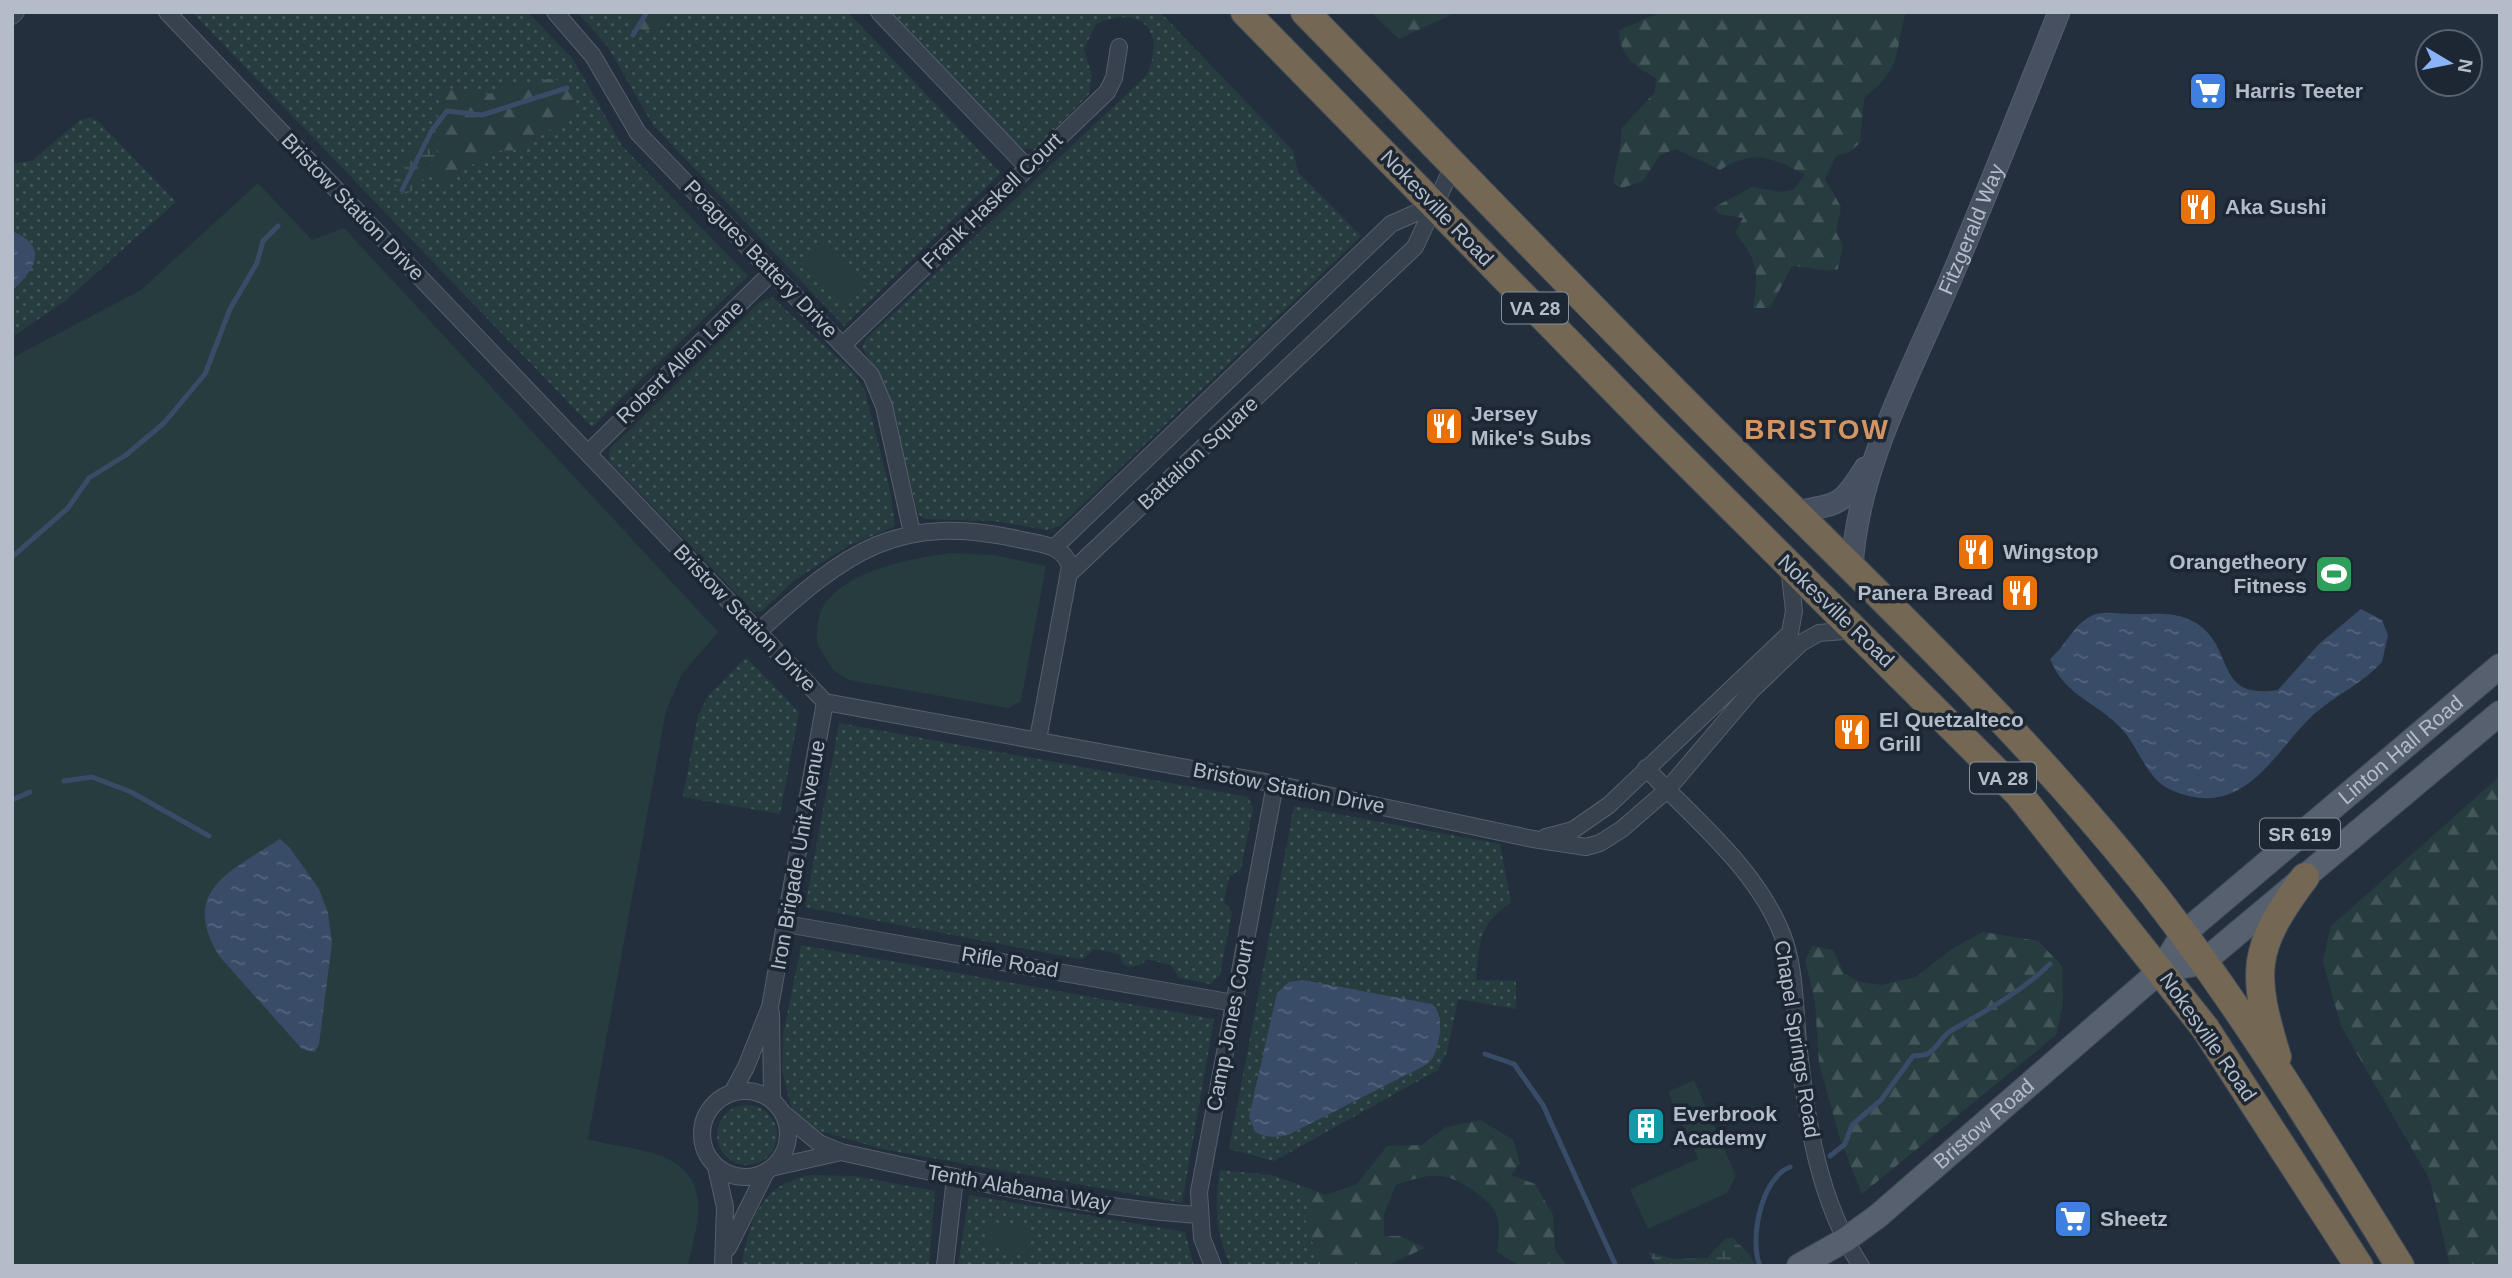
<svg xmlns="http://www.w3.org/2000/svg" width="2512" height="1278" viewBox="0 0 2512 1278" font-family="Helvetica,sans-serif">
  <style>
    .grass { fill: url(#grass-dots); fill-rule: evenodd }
    .forest { fill: url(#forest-firs) }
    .wetland { fill: url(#wetland-marsh) }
    .park { fill: #263c3f }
    .water { fill: url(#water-ripples) }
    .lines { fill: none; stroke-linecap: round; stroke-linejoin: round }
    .stream { stroke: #394c67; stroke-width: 5 }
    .street-casing { stroke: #565f6c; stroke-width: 18 }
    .secondary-casing { stroke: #565f6c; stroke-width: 23 }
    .primary-casing { stroke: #414a57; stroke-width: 26 }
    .highway-casing { stroke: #434c59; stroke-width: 30 }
    .street { stroke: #38414e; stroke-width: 16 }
    .secondary { stroke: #465061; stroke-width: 21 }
    .primary { stroke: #56606e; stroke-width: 24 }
    .highway { stroke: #746855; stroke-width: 28 }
    .labels { text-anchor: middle; stroke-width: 7; stroke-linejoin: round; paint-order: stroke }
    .shield { fill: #1d2633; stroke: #878f9c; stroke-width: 2 }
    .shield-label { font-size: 19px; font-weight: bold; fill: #b4bcc9 }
    .poi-label { font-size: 21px; font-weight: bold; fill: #b4bcc9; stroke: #1d2633; text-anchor: start }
    .street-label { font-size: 21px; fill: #b4bcc9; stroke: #1d2633 }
    .district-label { font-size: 28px; font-weight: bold; letter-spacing: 2px; fill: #d59563; stroke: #1d2633 }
  </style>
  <defs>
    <pattern id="grass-dots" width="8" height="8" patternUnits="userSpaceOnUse" patternTransform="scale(1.75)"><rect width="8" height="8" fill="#263c3f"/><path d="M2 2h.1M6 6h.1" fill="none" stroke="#435659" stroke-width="1.8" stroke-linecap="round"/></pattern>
    <pattern id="forest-firs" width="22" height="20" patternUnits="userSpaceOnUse" patternTransform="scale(1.75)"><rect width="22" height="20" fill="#263c3f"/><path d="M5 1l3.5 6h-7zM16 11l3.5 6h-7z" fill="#435659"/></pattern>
    <pattern id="wetland-marsh" width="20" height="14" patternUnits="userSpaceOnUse" patternTransform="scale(1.75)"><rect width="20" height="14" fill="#263c3f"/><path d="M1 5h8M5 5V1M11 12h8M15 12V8" fill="none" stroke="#435659"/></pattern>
    <pattern id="water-ripples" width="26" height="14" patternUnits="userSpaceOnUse" patternTransform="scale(1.75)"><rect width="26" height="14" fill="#394c67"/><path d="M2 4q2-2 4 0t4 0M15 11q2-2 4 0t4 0" fill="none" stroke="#53647b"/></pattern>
  </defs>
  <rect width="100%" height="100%" fill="#242f3e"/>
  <!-- grass -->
  <path class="grass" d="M192,12H528L573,59L622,146L748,276L592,427Z
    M577,12H632L633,25L667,22L675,12H848L1001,173L844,326L653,125L608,47Z
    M890,12H1160L1293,151L1298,172L1361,236L1060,526L1047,530L994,521L924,519L918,514L888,392L862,347L866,339L1147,75C1167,30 1140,4 1096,24L1084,49L1092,76L1089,94L1035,149L1019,148Z
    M90,117L99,122L176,202L65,301L12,337V163L32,161L80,120Z
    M772,297L853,372L865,391L890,490L895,526L846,547L795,580L762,611L754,612L609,461V450L760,302Z
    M746,657L799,712L780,814L683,797L698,716L708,696Z
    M839,723L1248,797L1253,809L1241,869L1229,877L1224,902L1232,912L1220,975L1210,984L1179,978L1171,965L1146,959L1143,964L1132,967L1123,964L1119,954L1094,949L1083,959L1074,958L805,907Z
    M1294,806L1500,844L1511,903C1477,925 1480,943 1476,980L1516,981V1009L1458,999L1447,1052L1438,1070L1274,1161L1229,1149ZM1420,1068L1290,1134L1269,1137Z
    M801,945L1214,1019L1182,1203L882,1149L820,1131L803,1121L791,1107L782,1069L783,1036Z
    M717 1135a30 30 0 1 1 60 0a30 30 0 1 1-60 0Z
    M1220,1170L1272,1175L1300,1185L1308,1211L1304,1231L1319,1251L1321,1266H1231C1215,1232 1214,1206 1220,1170Z
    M812,1175L855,1176L935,1191L929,1266H741C751,1219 759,1184 812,1175Z
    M969,1195L1185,1232L1194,1266H958Z"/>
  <!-- forest -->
  <path class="forest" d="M632,12H675C662,28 652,38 633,25Z
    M1371,12H1457L1399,39Z
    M1673,12H1906C1893,56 1904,66 1864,98L1860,143L1849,152L1836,156L1825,179L1841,207L1836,232L1843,246L1838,269C1822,273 1808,266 1792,266L1770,308H1753C1759,273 1758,260 1735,233L1743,218L1719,214L1714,207L1753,187L1780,192L1793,190L1805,175C1773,157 1752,149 1720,170L1676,149L1660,155L1643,181L1622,188L1614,184C1614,164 1623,149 1621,129L1655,92L1656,78C1636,67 1619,55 1619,30L1654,15Z
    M549,79L561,81L573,91L577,99L574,111L564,123L532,139L519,150L494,151L440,185L434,164L441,132C433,120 437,100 446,89L459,88L479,95L492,93L503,86Z
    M2500,776V1266H2450L2430,1180L2341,1026L2323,962L2330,927Z
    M1983,932L2038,941L2062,966L2063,1004L2056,1035L1862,1194L1840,1139L1819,1063L1815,1001L1805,960L1812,946L1833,950L1844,973L1857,981L1881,985L1916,977L1953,948Z
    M1481,1120L1513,1140L1520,1163L1511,1175L1535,1184L1553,1215L1555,1250L1567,1266H1521L1497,1252C1501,1224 1501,1211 1478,1194C1447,1171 1433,1172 1396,1185L1384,1214V1236H1400L1425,1248L1386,1266H1321L1319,1251L1304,1231L1308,1211L1300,1185L1326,1195L1357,1184L1387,1146L1422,1145L1446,1127Z"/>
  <!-- wetland -->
  <path class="wetland" d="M436,125L441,132C434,158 431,183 404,195L394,183L403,159Z
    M1726,1238H1733L1749,1254L1755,1265L1656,1266L1648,1252L1674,1259L1707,1258Z"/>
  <!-- park -->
  <path class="park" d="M258,183L312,240L344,228L718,632L682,674L666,711L588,1139C627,1151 692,1146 698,1201C700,1221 692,1246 688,1266H12V358L141,290Z
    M823,243H828L860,278L861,285L846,300H840L807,264V257Z
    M951,553L994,555L1046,566L1021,701L1009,708L849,680L833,670L817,643C817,632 817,622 821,611C839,571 913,558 951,553Z
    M1694,1080L1736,1176L1727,1193L1648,1229L1630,1189L1698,1159L1668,1092Z
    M990,1221L1031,1230L1029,1251L1025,1254L984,1245L986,1224Z"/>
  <!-- water -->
  <path class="water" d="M12,231C50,247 35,269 12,291Z
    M2361,609L2382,620L2388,635L2382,662C2363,683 2336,695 2314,714C2273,752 2245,822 2171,790C2147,780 2138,746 2121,728C2095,701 2065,696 2050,659C2066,646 2072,626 2091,616C2101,610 2121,614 2133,614C2155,614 2177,611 2196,623C2236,648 2213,700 2278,690L2319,644Z
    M280,839L290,848L319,889L328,913L332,943L319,1044L315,1052L302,1049L220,957C178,891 231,871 280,839Z
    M1303,980L1432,1004C1445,1013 1440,1045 1433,1057C1430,1063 1425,1065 1420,1068L1290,1134C1277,1138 1267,1138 1255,1132L1249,1117L1277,993L1289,982Z"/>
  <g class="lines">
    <!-- stream -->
    <path class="stream" d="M633,35L647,12
      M402,190L432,130L447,111L482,115L567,88
      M12,557L68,508L89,478L126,455L164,423L205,374L230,309L257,263L263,241L278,226
      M64,781L92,777L131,792L209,836
      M12,800L30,792
      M1485,1054L1514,1064L1543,1105L1616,1266
      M1830,1156L1845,1144L1852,1125L1881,1100L1913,1056C1918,1055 1925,1056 1929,1053C1938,1048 1942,1035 1952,1030C1986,1011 2021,992 2050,964
      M1760,1266C1749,1240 1761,1178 1790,1167"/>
    <defs>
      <path id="street" d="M167,12L825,702L1275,784L1533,839L1586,847L1600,843L1622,829L1667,790L1751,691L1801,643L1819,633L1856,630
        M555,12L593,56L638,133L871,375L884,406L912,533
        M879,12L1027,167
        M12,16L16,12
        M844,344L1107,92L1114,78L1119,47
        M588,453L773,271
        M1055,547L1391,224L1434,205
        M1068,575L1415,247L1454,164
        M758,632C846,552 898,511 1022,540C1041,544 1064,545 1070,567L1038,739
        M1646,768C1695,820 1761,872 1785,942C1795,973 1795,1010 1798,1042C1806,1118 1818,1201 1861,1266
        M1546,837L1573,830L1609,805L1790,633L1794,611L1789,566
        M786,924L1234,1003
        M771,1013L772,1100
        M702 1134a43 43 0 1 1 86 0a43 43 0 1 1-86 0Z
        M732,1093L746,1067L770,1007L825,702
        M784,1114L819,1143L841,1152C959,1178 1078,1207 1198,1215
        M716,1167L725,1207L723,1266
        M775,1167L841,1152
        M728,1248L766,1172
        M945,1266L955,1178
        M1213,1266L1202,1238L1199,1192L1275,784"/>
      <g id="secondary">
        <path d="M1795,512C1838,504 1841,507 1865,468"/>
        <path id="s1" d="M1852,569C1857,469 1910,374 1949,283C1987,194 2023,103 2059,12"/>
      </g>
      <g id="primary">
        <path d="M2161,970L2202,963L2500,713"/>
        <path id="s2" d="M1799,1266L1845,1240L1878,1216L2161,970L2183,934L2500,666"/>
      </g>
      <path id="highway" d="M1245,12L1654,430L2019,794L2205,1028L2359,1266
        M1305,12C1448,158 1588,306 1733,450C1877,594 2028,735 2154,895C2245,1012 2322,1140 2400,1266
        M2277,1057C2251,972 2251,949 2305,877"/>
    </defs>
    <!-- street casing -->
    <use href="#street" class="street-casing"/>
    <!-- secondary casing -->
    <use href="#secondary" class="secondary-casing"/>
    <!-- primary casing -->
    <use href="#primary" class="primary-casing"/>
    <!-- highway casing -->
    <use href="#highway" class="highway-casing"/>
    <!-- street -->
    <use href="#street" class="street"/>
    <!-- secondary -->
    <use href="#secondary" class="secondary"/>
    <!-- primary -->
    <use href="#primary" class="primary"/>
    <!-- highway -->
    <use href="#highway" class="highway"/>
  </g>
  <!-- icons -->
  <defs>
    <symbol id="supermarket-square" viewBox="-11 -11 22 22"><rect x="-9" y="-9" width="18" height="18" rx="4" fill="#3f7fe0" stroke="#1d2633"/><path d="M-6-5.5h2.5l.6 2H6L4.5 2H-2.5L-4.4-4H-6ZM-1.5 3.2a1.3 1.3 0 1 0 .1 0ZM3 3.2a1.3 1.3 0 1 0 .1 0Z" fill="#fff"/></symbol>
    <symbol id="restaurant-square" viewBox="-11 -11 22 22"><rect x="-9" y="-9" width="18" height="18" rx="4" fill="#e8710a" stroke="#1d2633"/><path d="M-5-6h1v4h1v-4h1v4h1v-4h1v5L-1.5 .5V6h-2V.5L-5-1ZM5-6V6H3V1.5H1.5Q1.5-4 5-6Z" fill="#fff"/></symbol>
    <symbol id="stadium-square" viewBox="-11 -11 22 22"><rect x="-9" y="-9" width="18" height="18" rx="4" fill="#2e9e5b" stroke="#1d2633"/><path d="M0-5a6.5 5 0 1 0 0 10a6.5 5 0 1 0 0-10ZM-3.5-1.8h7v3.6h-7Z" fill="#fff"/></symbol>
    <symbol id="building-square" viewBox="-11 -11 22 22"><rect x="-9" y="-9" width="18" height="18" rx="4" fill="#0f9aa8" stroke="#1d2633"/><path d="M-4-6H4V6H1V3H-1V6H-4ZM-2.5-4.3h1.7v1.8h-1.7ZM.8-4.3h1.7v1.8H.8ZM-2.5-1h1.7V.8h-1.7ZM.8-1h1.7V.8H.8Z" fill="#fff"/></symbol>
  </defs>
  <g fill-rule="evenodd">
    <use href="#supermarket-square" x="2186" y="69" width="44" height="44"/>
    <use href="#restaurant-square" x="2176" y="185" width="44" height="44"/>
    <use href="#restaurant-square" x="1422" y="404" width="44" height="44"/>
    <use href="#restaurant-square" x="1954" y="530" width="44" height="44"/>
    <use href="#stadium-square" x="2312" y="552" width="44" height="44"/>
    <use href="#restaurant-square" x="1998" y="571" width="44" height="44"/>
    <use href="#restaurant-square" x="1830" y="710" width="44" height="44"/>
    <use href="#building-square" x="1624" y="1104" width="44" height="44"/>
    <use href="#supermarket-square" x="2051" y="1197" width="44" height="44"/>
  </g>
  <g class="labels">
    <!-- shield labels -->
    <g class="shield">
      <rect x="1502" y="292.5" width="66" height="31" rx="5"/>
      <rect x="1970" y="762.5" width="66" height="31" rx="5"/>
      <rect x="2260" y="818.5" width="80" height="31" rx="5"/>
    </g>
    <g class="shield-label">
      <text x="1535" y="315">VA 28</text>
      <text x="2003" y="785">VA 28</text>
      <text x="2300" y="841">SR 619</text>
    </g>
    <!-- poi labels -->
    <g class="poi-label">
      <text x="2235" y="98">Harris Teeter</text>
      <text x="2225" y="214">Aka Sushi</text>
      <text x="1471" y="421">Jersey<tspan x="1471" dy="24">Mike's Subs</tspan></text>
      <text x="2003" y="559">Wingstop</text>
      <text x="2307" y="569" text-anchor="end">Orangetheory<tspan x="2307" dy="24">Fitness</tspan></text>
      <text x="1993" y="600" text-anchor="end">Panera Bread</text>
      <text x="1879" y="727">El Quetzalteco<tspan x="1879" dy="24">Grill</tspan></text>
      <text x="1673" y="1121">Everbrook<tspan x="1673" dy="24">Academy</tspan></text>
      <text x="2100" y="1226">Sheetz</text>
    </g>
    <!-- street labels -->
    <g class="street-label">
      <text transform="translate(992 201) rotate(-44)" y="7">Frank Haskell Court</text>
      <text transform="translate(353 207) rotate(46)" y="7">Bristow Station Drive</text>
      <text transform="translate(1437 208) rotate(46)" y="7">Nokesville Road</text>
      <text dy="7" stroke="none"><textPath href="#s1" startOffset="362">Fitzgerald Way</textPath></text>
      <text transform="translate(761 259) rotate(46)" y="7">Poagues Battery Drive</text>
      <text transform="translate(680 362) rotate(-44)" y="7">Robert Allen Lane</text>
      <text transform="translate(1198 453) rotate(-43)" y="7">Battalion Square</text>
      <text transform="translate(1836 611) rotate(44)" y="7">Nokesville Road</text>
      <text transform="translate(745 618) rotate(46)" y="7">Bristow Station Drive</text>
      <text dy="7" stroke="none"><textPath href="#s2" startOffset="796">Linton Hall Road</textPath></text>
      <text transform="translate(1289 788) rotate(11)" y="7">Bristow Station Drive</text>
      <text transform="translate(798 855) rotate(-80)" y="7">Iron Brigade Unit Avenue</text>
      <text transform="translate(1010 962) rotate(10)" y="7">Rifle Road</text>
      <text transform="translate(1230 1025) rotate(-79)" y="7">Camp Jones Court</text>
      <text transform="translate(2208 1037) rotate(55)" y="7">Nokesville Road</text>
      <text transform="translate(1797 1039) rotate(81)" y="7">Chapel Springs Road</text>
      <text dy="7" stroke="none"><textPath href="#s2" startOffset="234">Bristow Road</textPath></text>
      <text transform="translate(1019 1188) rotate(10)" y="7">Tenth Alabama Way</text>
    </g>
    <!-- district labels -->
    <g class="district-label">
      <text x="1817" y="439">BRISTOW</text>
    </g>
  </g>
  <!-- border -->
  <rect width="2512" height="1278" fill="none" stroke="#b4bcc9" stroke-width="28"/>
  <!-- north arrow -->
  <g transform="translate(2449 63) rotate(100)"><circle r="33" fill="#1d2633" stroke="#59626f" stroke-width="2"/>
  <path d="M0-5L12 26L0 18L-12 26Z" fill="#8ab4f8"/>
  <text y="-10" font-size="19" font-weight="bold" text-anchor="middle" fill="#b4bcc9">N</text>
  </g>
</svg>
